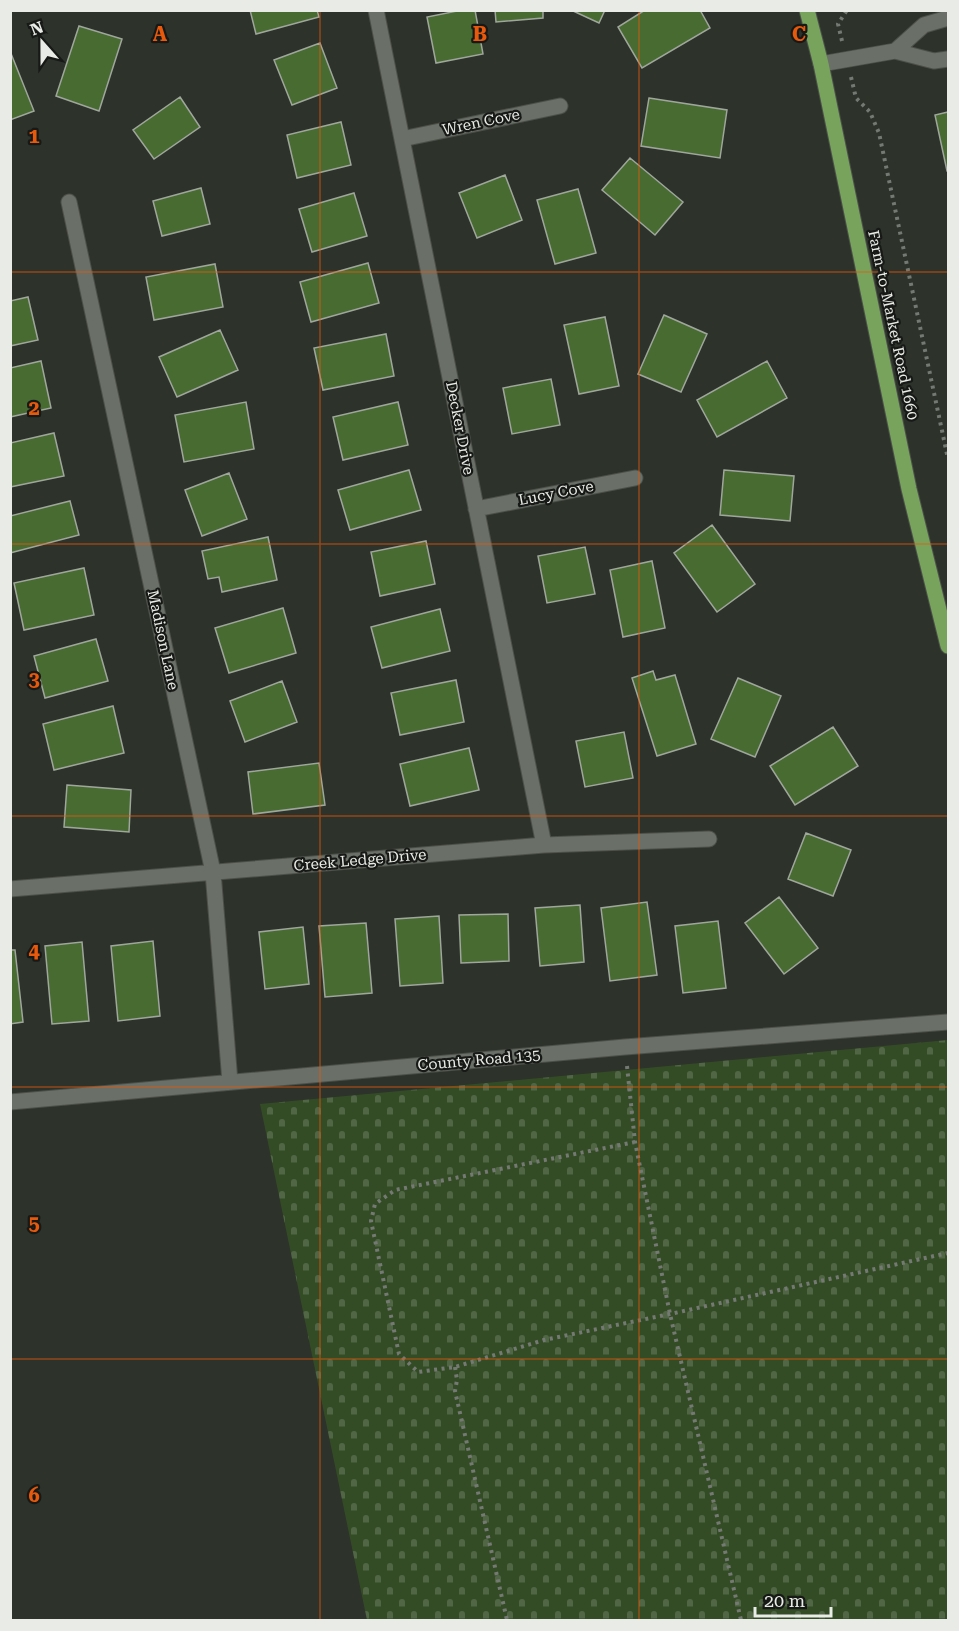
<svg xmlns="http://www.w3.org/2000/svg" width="959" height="1631" viewBox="0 0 959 1631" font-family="'Roboto Serif',serif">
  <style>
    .cemetery { fill: url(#cemetery-stones) }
    .building { fill: #476b31; stroke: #a0a69d; stroke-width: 1.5 }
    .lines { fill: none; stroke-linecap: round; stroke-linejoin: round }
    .minor-casing { stroke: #4d504a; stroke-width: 17 }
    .major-casing { stroke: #4d504a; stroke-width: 17 }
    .path { stroke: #757973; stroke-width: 4; stroke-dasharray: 3 4.5; stroke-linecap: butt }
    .minor { stroke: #6a7067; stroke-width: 15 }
    .major { stroke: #77a35d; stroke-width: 15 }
    .grid { fill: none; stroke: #e8590c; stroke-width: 1.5; stroke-opacity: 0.55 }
    .labels { text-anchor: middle; stroke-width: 4.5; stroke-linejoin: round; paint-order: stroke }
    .street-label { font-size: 15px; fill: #e8ebe6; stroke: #171916 }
    .grid-label { font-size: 20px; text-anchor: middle; font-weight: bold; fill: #e8590c; stroke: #171916; stroke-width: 4.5; stroke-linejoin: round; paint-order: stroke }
  </style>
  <defs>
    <pattern id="cemetery-stones" width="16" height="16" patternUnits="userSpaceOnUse" patternTransform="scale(1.5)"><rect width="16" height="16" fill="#334c25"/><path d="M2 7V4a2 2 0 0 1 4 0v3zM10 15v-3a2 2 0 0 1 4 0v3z" fill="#516645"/></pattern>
  </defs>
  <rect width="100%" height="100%" fill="#2d322b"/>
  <!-- cemetery -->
  <path class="cemetery" d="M948,1040V1620H367L260,1104Z"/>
  <!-- building -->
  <path class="building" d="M250,10H317L319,17L256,34Z
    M462,10H475L483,54L436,63L427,17Z
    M495,10H543V18L496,22Z
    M571,10H605L599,23Z
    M645,10H700L710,28L642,68L618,27Z
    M79,26L122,39L99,111L56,96Z
    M320,43L337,88L292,105L274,60Z
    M10,51L34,111L10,120Z
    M180,97L200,127L154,159L133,130Z
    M649,98L727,110L720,158L641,146Z
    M948,112V171H947L935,115Z
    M341,122L351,165L297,178L287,135Z
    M630,158L683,202L655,235L602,190Z
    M505,175L522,220L477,238L459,193Z
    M201,188L210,224L162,236L153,201Z
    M578,189L596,253L555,264L537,200Z
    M354,193L367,236L312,252L299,209Z
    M368,263L379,303L311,322L300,282Z
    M215,264L223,307L154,320L146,277Z
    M28,297L38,340L10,346V301Z
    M664,315L707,334L681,392L638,374Z
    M605,317L619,386L579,394L564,325Z
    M220,330L238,370L177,397L159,357Z
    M386,334L394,376L323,390L314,348Z
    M41,361L51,408L10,417V368Z
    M767,361L787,398L717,437L697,400Z
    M551,379L560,425L512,434L503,388Z
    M246,402L254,449L184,462L175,415Z
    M398,402L408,445L343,460L333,417Z
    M54,433L64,476L10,487V443Z
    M409,470L421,510L350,530L338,490Z
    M724,470L794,476L790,521L720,515Z
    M229,473L247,519L202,536L185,490Z
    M70,501L79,535L10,553V516Z
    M712,525L755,584L717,612L674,553Z
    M268,537L277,580L222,592L219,577L208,579L202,551Z
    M426,541L435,584L380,596L371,552Z
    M585,547L595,594L547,603L538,556Z
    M652,561L665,628L623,637L610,570Z
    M84,568L94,615L24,630L14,583Z
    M283,608L296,653L229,673L215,628Z
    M440,609L450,651L382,668L371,627Z
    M96,639L108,681L45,698L34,656Z
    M653,671L656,680L675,675L696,744L657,756L632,678Z
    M738,678L781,696L755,757L711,739Z
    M456,680L464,722L400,735L391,693Z
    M282,681L297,722L245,742L230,701Z
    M113,706L124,753L54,770L43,724Z
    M833,727L858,766L795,805L770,766Z
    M624,732L633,778L585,787L576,741Z
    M469,748L479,790L410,806L400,764Z
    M319,763L325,805L253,814L248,772Z
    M67,785L131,790L129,832L64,827Z
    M806,833L851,850L833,896L788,879Z
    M779,897L818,948L784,974L745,923Z
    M647,902L657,975L610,981L601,908Z
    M580,905L584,962L540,966L535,908Z
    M508,914L509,961L461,963L459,915Z
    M439,916L443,983L400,986L395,919Z
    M718,921L726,988L683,993L675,926Z
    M366,923L372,993L325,997L319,926Z
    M303,927L309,984L265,989L259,932Z
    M153,941L160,1016L118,1021L111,946Z
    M82,942L89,1021L52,1024L45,946Z
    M10,950H15L23,1022L10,1024Z"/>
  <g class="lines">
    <defs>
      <path id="minor" d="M376,10L544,845
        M895,51L924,25L948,18
        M821,64L895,51L934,61L948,59
        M402,139L560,106
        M69,202L213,872L230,1082
        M476,509L635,478
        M10,889L544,845L709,839
        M10,1102L625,1047L948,1022"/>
      <path id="major" d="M807,10L821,64L909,489L948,646"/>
    </defs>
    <!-- minor casing -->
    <use href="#minor" class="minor-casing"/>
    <!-- major casing -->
    <use href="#major" class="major-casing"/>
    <!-- path -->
    <path class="path" d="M842,41L838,24L847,10
      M851,77L856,98L870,112L879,133L948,459
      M627,1066L635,1142L670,1314L741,1620
      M635,1142L395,1190L375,1204L371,1221L399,1354L418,1372L455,1367L544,1340L670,1314L948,1253
      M455,1367L457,1380L455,1391L507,1620"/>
    <!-- minor -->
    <use href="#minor" class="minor"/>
    <!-- major -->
    <use href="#major" class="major"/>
  </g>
  <!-- grid -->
  <path class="grid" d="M320,10V1620M639,10V1620M10,272H948M10,544H948M10,816H948M10,1087H948M10,1359H948"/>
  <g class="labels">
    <!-- street labels -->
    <g class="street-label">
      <text transform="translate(481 122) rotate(-12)" y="5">Wren Cove</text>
      <text transform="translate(893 325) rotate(78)" y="5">Farm-to-Market Road 1660</text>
      <text transform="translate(460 428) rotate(79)" y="5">Decker Drive</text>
      <text transform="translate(556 493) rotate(-11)" y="5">Lucy Cove</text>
      <text transform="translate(163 640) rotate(78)" y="5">Madison Lane</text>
      <text transform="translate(360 860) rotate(-5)" y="5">Creek Ledge Drive</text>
      <text transform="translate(479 1060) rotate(-5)" y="5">County Road 135</text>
    </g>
  </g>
  <g class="grid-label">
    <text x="160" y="41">A</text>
    <text x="480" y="41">B</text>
    <text x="799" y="41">C</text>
    <text x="34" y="143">1</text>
    <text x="34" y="415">2</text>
    <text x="34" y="686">3</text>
    <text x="34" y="958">4</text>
    <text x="34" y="1230">5</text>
    <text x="34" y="1502">6</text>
  </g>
  <!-- border -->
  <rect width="959" height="1631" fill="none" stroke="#e8ebe6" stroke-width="24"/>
  <!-- north arrow -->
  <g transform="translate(42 42) rotate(339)" stroke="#171916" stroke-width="4.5" paint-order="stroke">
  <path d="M0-4.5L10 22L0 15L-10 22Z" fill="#e8ebe6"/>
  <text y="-9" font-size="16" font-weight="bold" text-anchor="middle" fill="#e8ebe6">N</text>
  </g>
  <!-- scale -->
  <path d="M755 1607v9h76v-9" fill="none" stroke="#e8ebe6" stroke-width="3"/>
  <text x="764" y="1607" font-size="18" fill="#e8ebe6" stroke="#171916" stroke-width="4.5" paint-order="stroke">20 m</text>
</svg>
